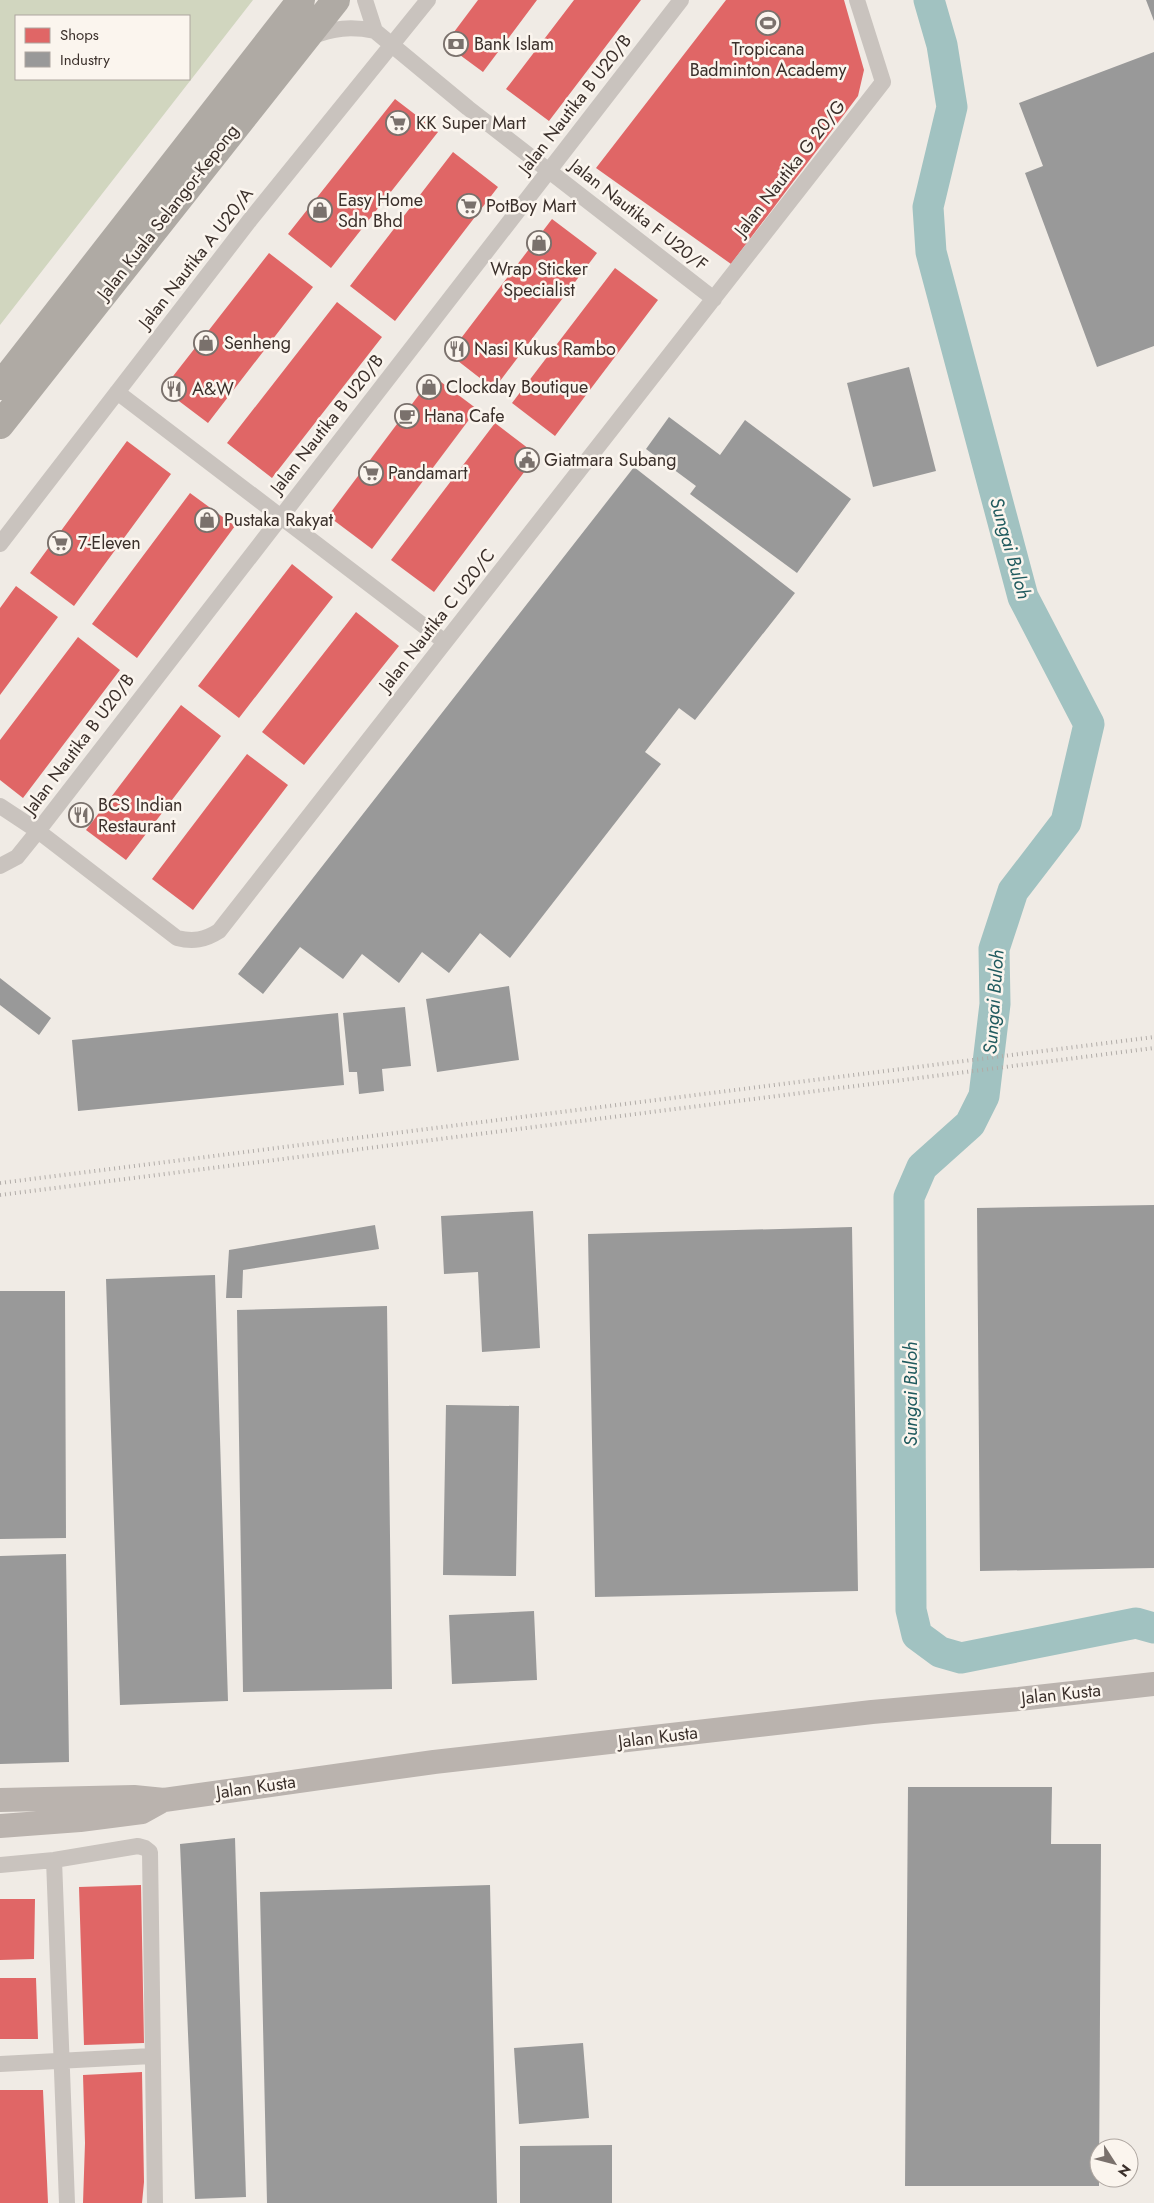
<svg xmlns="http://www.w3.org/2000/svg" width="1154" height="2203" viewBox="0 0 1154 2203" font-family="Jost,sans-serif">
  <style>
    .green { fill: #d1d6bf; fill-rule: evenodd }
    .shops { fill: #e06666 }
    .industry { fill: #999 }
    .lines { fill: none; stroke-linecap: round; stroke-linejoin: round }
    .river { stroke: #a1c2c1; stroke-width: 31 }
    .street { stroke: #c9c3be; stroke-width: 16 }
    .secondary { stroke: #bab3ae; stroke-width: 24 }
    .highway { stroke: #afaaa4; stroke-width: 28 }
    .rail { stroke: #b1aca8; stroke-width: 4; stroke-dasharray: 1 4; stroke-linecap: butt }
    .labels { text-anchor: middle; stroke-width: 5; stroke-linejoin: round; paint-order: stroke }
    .poi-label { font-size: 18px; fill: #3b302b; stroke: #fbf5ee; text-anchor: start }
    .street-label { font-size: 18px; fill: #3b302b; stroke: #fbf5ee }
    .water-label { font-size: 19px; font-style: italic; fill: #1f5a5e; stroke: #fbf5ee }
  </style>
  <rect width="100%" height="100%" fill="#f0ebe5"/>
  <!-- green -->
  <path class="green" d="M0,0H253L0,325ZM16,16H189V79H16Z"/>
  <!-- shops -->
  <path class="shops" d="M478,0H537L483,72L445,44Z
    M574,0H641L549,121L506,89Z
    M726,0H844L864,70L858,96L731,264L596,168Z
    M395,99L438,132L331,268L288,234Z
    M453,152L498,187L395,321L350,286Z
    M552,219L597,253L494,389L449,354Z
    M269,253L313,287L208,423L163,389Z
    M615,268L658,300L555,436L512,403Z
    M337,302L382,337L272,478L227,443Z
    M433,376L477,409L372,549L328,516Z
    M495,423L537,455L434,592L391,560Z
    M127,441L171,474L74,606L30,573Z
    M190,493L235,526L137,658L92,624Z
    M292,564L333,597L239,718L198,686Z
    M16,586L58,617L0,695V608Z
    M356,612L399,646L304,765L262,732Z
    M78,637L120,670L23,798L0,780V740Z
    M181,705L221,736L126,860L86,830Z
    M247,754L288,785L193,910L152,879Z
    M141,1885L144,2043L84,2045L79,1887Z
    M0,1899H35L34,1959L0,1960Z
    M0,1978H36L38,2039H0Z
    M142,2072L144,2182L142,2203H83L85,2143L83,2075Z
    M0,2090H43L48,2203H0Z"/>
  <!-- industry -->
  <path class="industry" d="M1146,0H1154V21Z
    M1154,52V346L1097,367L1025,173L1043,166L1019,103Z
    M909,367L936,471L873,487L847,383Z
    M669,417L720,455L745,420L851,499L797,573L690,494L696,486L646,449Z
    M634,467L795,593L695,720L679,708L645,752L661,764L510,958L480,933L449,973L422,952L399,983L362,954L343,979L300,947L263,994L238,974Z
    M0,978L51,1018L39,1035L0,1005Z
    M509,986L519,1060L437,1072L426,999Z
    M405,1007L411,1066L382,1069L384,1091L359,1094L357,1072H349L343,1013Z
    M338,1013L344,1085L78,1111L72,1040Z
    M1154,1205V1568L980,1571L977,1208Z
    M533,1211L540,1348L482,1352L478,1272L444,1274L441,1216Z
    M375,1225L379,1249L243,1270L242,1298H226L229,1250Z
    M852,1227L858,1591L595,1597L588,1234Z
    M215,1275L228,1701L120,1705L106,1279Z
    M0,1291H65L66,1538L0,1539Z
    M387,1306L392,1689L243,1692L237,1310Z
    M446,1405L519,1406L516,1576L443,1575Z
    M66,1554L69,1762L0,1764V1556Z
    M534,1611L537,1680L452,1684L449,1615Z
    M908,1787H1052L1051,1844H1101L1099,2186H905Z
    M235,1838L246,2197L195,2199L180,1844Z
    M490,1885L497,2203H267L260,1892Z
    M583,2043L589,2118L519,2124L514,2048Z
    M612,2145V2203H520V2146Z"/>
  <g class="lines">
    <!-- river -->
    <path class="river" d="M929,0L942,45L952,107L928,207L931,252L1023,597L1089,724L1066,822L1013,891L994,949L995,1004L984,1096L970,1124L922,1167L909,1197L911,1610L917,1635L940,1652L961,1658L1136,1623L1154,1628"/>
    <!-- street -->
    <path class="street" d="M365,0L375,31
      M311,37C333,28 351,26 375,31L468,108L714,299
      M117,392L445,642
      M0,544L250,220L428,0
      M0,806L38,831L177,938C193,942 205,940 219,931L883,82L857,0
      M0,866L17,857L38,831L681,0
      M54,1860L67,2203
      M0,1865L54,1860L138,1846L145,1848L150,1852L155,2203
      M0,2064L152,2056"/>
    <!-- secondary -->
    <path class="secondary" d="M0,1800L134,1797L164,1800L434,1762L872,1712L1019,1699L1154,1684
      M0,1826L80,1820L142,1812L160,1802"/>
    <!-- highway -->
    <path class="highway" d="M0,386L301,0
      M0,425L336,0"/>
    <!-- rail -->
    <path class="rail" d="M0,1183L1154,1037
      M0,1195L1154,1048"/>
  </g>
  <!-- icons -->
  <defs>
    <symbol id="stadium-ring" viewBox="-11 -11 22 22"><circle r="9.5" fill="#fbf5ee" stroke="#7a716c" stroke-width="1.5"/><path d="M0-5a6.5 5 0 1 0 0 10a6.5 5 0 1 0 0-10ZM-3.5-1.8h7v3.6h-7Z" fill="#7a716c"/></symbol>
    <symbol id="bank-ring" viewBox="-11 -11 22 22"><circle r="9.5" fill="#fbf5ee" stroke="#7a716c" stroke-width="1.5"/><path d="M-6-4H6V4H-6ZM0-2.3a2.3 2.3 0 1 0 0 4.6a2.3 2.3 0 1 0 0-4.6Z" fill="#7a716c"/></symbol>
    <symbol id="supermarket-ring" viewBox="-11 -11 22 22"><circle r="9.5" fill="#fbf5ee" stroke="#7a716c" stroke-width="1.5"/><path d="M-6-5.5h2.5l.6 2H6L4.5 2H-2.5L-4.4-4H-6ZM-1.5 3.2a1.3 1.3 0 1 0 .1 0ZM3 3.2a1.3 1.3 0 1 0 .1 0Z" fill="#7a716c"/></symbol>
    <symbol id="shop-ring" viewBox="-11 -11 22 22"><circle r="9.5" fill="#fbf5ee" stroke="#7a716c" stroke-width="1.5"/><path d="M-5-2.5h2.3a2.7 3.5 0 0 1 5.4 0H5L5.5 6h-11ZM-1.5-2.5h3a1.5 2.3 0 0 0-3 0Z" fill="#7a716c"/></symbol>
    <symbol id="restaurant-ring" viewBox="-11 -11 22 22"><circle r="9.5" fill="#fbf5ee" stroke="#7a716c" stroke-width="1.5"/><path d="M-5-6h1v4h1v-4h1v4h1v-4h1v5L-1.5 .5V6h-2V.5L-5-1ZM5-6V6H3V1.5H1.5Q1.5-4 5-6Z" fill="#7a716c"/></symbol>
    <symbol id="cafe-ring" viewBox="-11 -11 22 22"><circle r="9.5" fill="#fbf5ee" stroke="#7a716c" stroke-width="1.5"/><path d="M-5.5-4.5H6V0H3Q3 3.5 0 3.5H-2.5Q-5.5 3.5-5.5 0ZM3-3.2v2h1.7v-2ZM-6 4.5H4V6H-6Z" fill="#7a716c"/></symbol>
    <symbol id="civic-ring" viewBox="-11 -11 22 22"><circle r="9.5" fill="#fbf5ee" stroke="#7a716c" stroke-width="1.5"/><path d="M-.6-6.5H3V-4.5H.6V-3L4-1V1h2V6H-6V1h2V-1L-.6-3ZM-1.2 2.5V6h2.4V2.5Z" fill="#7a716c"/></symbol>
  </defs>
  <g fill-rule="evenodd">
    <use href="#stadium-ring" x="754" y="9" width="28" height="28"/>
    <use href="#bank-ring" x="442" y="30" width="28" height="28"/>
    <use href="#supermarket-ring" x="384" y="109" width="28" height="28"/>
    <use href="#supermarket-ring" x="455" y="192" width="28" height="28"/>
    <use href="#shop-ring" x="306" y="196" width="28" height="28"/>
    <use href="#shop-ring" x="525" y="229" width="28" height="28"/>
    <use href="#shop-ring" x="192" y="329" width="28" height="28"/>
    <use href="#restaurant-ring" x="443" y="335" width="28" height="28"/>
    <use href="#shop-ring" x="415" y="373" width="28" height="28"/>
    <use href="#restaurant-ring" x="160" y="375" width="28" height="28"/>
    <use href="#cafe-ring" x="393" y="402" width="28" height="28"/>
    <use href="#civic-ring" x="513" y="446" width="28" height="28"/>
    <use href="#supermarket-ring" x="357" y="459" width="28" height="28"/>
    <use href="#shop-ring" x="193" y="506" width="28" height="28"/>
    <use href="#supermarket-ring" x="46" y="529" width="28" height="28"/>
    <use href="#restaurant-ring" x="67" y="801" width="28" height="28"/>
  </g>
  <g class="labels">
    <!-- poi labels -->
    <g class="poi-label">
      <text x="474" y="50">Bank Islam</text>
      <text x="768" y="55" text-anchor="middle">Tropicana<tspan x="768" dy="21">Badminton Academy</tspan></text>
      <text x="416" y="129">KK Super Mart</text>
      <text x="338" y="206">Easy Home<tspan x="338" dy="21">Sdn Bhd</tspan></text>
      <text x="486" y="212">PotBoy Mart</text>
      <text x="539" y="275" text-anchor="middle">Wrap Sticker<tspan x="539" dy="21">Specialist</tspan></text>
      <text x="224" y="349">Senheng</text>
      <text x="474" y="355">Nasi Kukus Rambo</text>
      <text x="446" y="393">Clockday Boutique</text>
      <text x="192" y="395">A&amp;W</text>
      <text x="424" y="422">Hana Cafe</text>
      <text x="544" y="466">Giatmara Subang</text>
      <text x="388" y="479">Pandamart</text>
      <text x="224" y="526">Pustaka Rakyat</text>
      <text x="78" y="549">7-Eleven</text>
      <text x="98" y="811">BCS Indian<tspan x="98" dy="21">Restaurant</tspan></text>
    </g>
    <!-- street labels -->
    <g class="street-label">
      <text transform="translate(575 104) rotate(-52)" y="6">Jalan Nautika B U20/B</text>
      <text transform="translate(790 168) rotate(-52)" y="6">Jalan Nautika G 20/G</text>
      <text transform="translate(168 212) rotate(-52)" y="6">Jalan Kuala Selangor-Kepong</text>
      <text transform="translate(639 215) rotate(38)" y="6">Jalan Nautika F U20/F</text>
      <text transform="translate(196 258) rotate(-52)" y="6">Jalan Nautika A U20/A</text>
      <text transform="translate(327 424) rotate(-52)" y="6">Jalan Nautika B U20/B</text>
      <text transform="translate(437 620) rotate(-52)" y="6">Jalan Nautika C U20/C</text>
      <text transform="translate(79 744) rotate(-53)" y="6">Jalan Nautika B U20/B</text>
      <text transform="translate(1061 1694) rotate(-6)" y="6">Jalan Kusta</text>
      <text transform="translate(658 1737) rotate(-7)" y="6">Jalan Kusta</text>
      <text transform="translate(256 1787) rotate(-8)" y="6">Jalan Kusta</text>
    </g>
    <!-- water labels -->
    <g class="water-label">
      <text transform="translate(1011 548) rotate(74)" y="7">Sungai Buloh</text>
      <text transform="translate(993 1002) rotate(-86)" y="7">Sungai Buloh</text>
      <text transform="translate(910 1394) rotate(-90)" y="7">Sungai Buloh</text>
    </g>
  </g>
  <!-- legend -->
  <rect x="15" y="15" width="175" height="65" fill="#fbf5ee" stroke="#aea6a0"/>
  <rect x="25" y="28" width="25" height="15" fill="#e06666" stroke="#aea6a0"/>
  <text x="60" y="40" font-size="15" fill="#3b302b">Shops</text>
  <rect x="25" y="52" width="25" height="15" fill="#999999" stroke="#aea6a0"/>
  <text x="60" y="65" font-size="15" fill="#3b302b">Industry</text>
  <!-- north arrow -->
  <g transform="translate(1114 2163) rotate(126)"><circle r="24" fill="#fbf5ee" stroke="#aea6a0"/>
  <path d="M0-4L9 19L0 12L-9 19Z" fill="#7a716c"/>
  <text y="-8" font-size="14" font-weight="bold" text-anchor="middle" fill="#3b302b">N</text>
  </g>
</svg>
